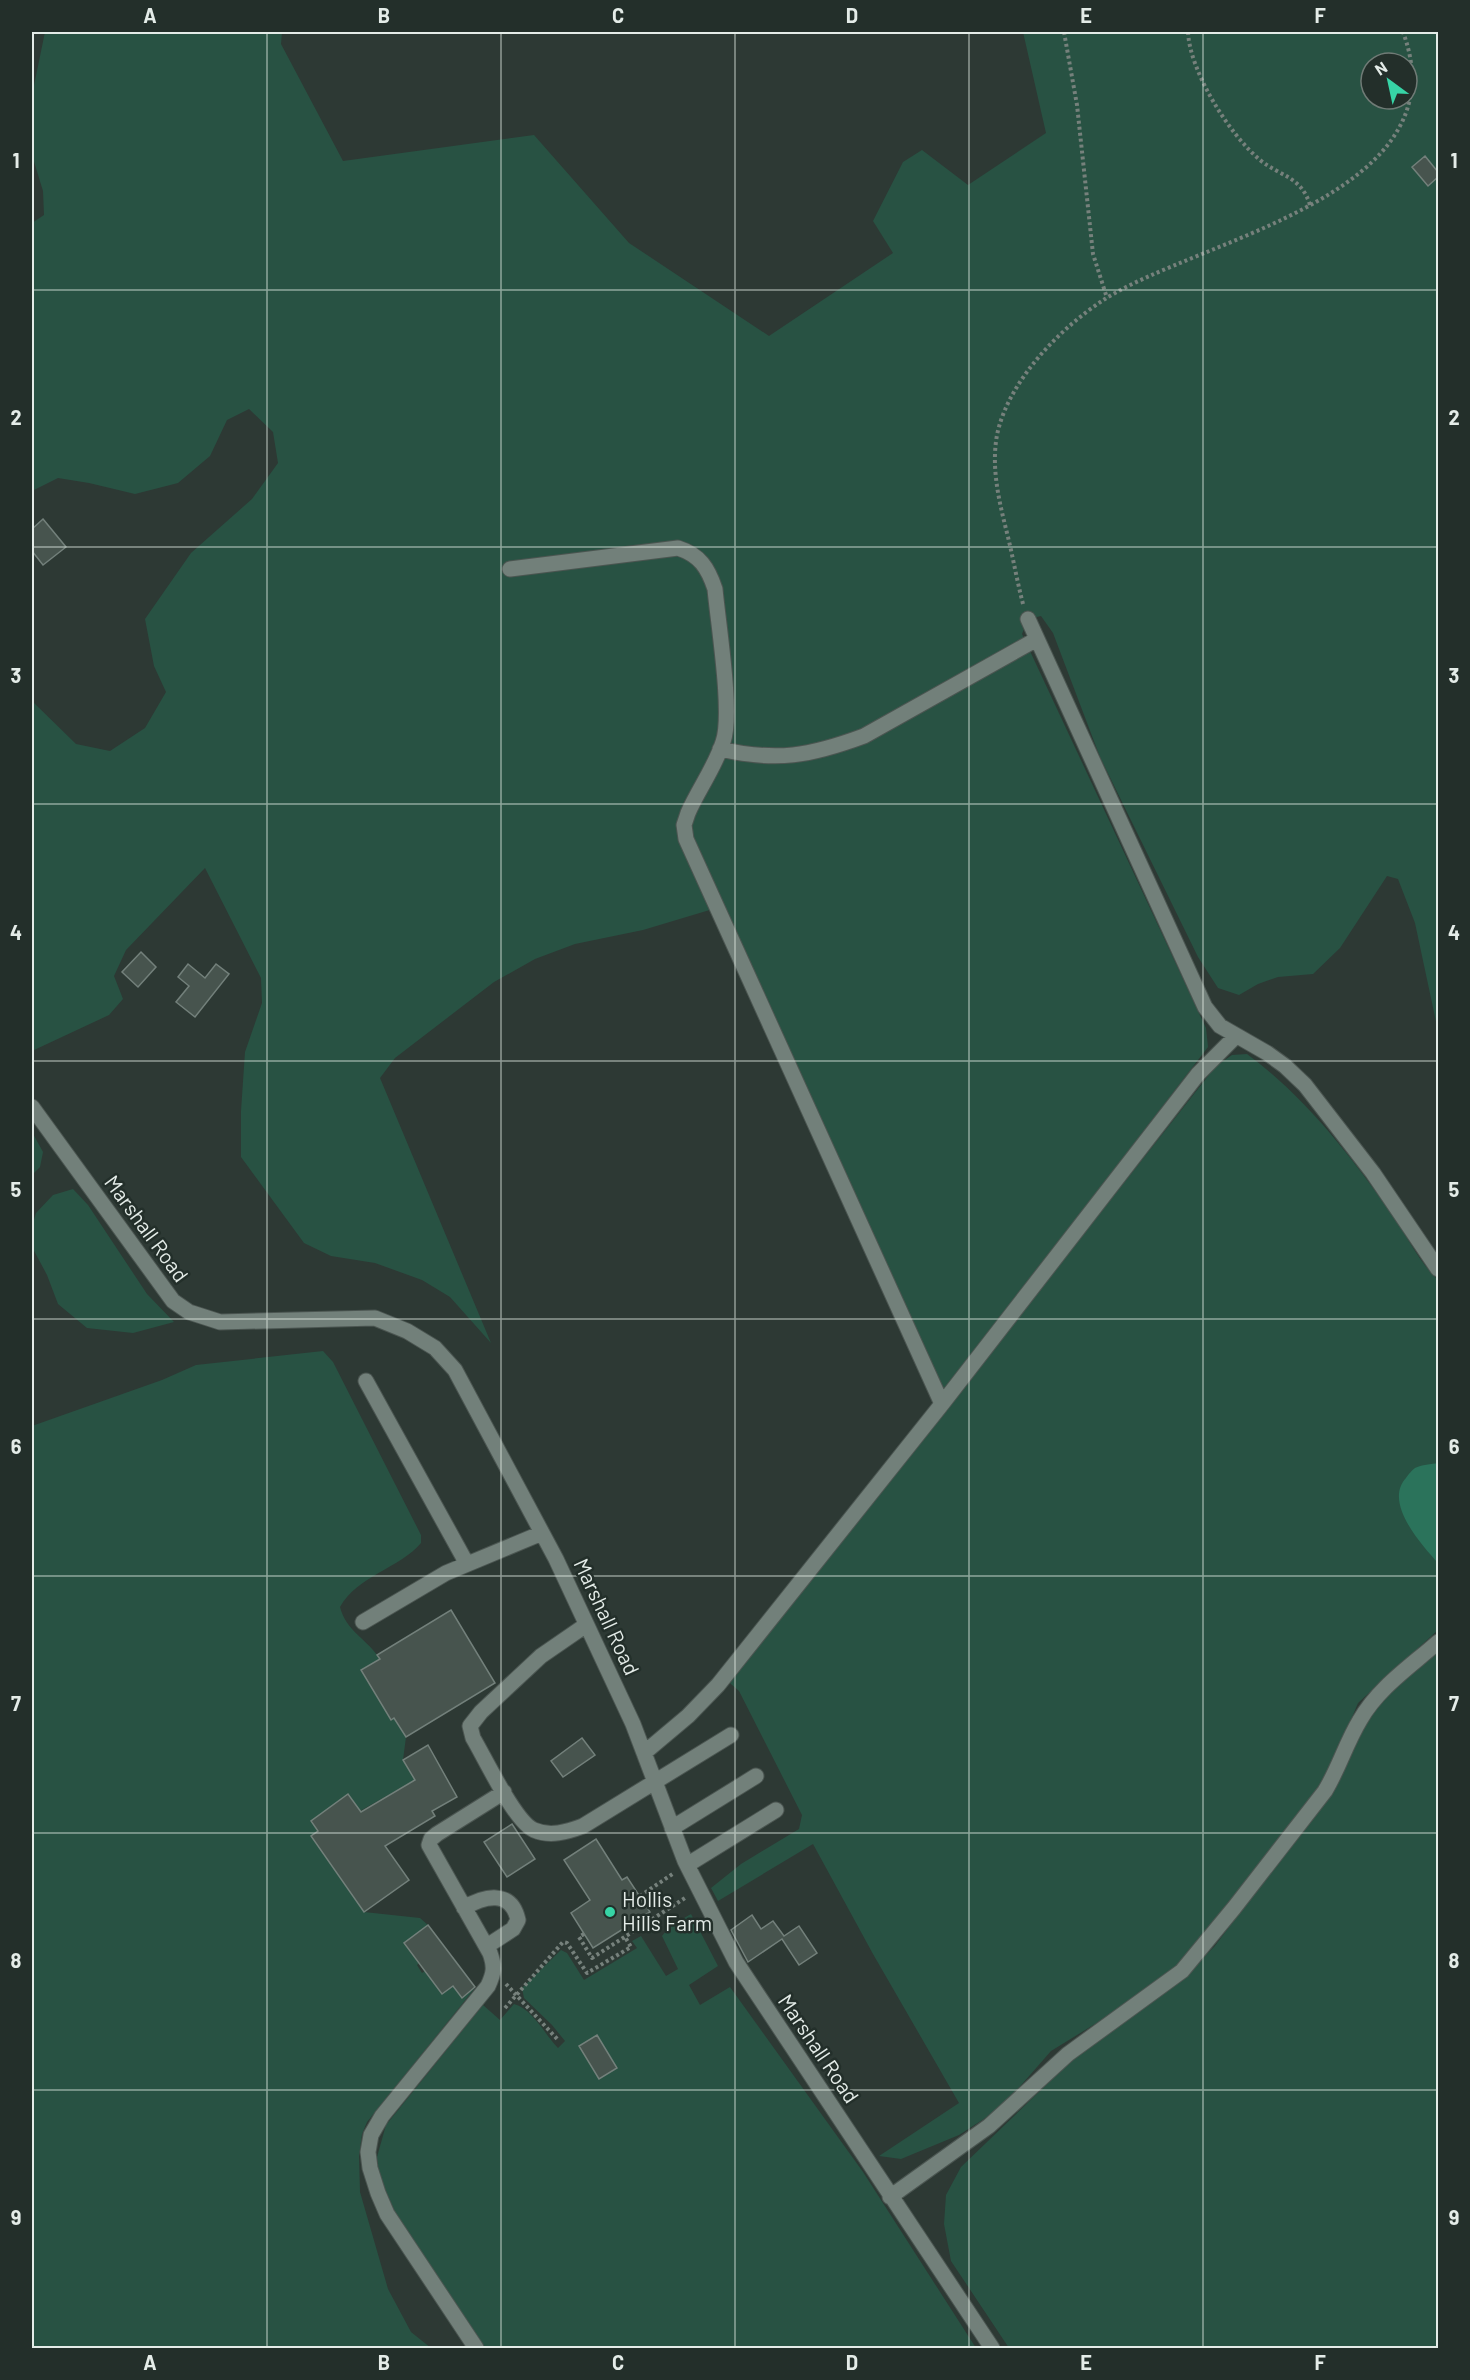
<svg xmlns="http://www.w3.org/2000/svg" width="1470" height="2380" viewBox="0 0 1470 2380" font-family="Barlow,sans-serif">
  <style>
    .green { fill: #285243; fill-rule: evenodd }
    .water { fill: #2b735b }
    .building { fill: #47544e; stroke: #73807b; stroke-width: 1.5 }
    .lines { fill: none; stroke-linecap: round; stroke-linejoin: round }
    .minor-casing { stroke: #4b5551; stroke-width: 17 }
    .path { stroke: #76817c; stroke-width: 4; stroke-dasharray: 3 3; stroke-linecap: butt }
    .minor { stroke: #72807a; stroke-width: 15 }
    .grid { fill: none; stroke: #e4ece8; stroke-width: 1.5; stroke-opacity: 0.55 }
    .poi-dot { fill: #37d4a6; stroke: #232f2a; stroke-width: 2 }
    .labels { text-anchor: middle; stroke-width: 5; stroke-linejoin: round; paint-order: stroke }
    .street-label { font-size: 21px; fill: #e4ece8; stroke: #232f2a }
    .poi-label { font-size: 21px; fill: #e4ece8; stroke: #232f2a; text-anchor: start }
    .neatline { fill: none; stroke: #e4ece8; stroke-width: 2 }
    .grid-label { font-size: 20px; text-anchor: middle; font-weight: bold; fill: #e4ece8 }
  </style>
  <rect width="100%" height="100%" fill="#2d3934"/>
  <!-- green -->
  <path class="green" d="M45,32H282L281,44L343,161L534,135L629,243L769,336L893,253L873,221L903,162L922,150L968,185L1046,133L1023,32H1438V1031L1415,923L1398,879L1387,876L1340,948L1313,974L1278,977L1258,984L1239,995L1218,988L1198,957L1100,757L1053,633L1041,616L1028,619L1022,634L1206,1028L1208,1047L939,1397L713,909L643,930L575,944L535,959L494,982L395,1058L380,1078L491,1343L450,1297L422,1280L375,1263L331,1256L304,1243L241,1157V1111L245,1052L262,1003L261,978L205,868L126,950L114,976L123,999L109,1015L32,1051V701L76,744L110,751L145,728L166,692L154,666L145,619L191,553L252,499L278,463L273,432L249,409L227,420L210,456L178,483L135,494L89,483L58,478L32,491V223L44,215L43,191L32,155V95ZM1371,63H1407V99H1371Z
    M1247,1054C1305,1097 1350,1155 1391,1213C1407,1235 1418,1261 1438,1280V1630L1358,1703L1325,1782L1179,1964L1160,1984L1051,2051L1001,2108L959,2135L901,2159L879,2156L959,2103L873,1954L813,1844L718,1901L711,1888L741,1864L799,1829L802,1815L739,1691L724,1678L946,1409L1216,1066L1232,1055Z
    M32,1132L43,1152L40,1167L32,1175Z
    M73,1189L88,1205L147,1294L174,1322L133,1333L87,1328L58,1304L47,1275L32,1247V1226L36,1213L53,1195Z
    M323,1351L333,1362L421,1535V1543C400,1568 357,1576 340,1607C346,1631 367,1639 380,1659L361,1671L391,1720L394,1718L406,1737L403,1760L415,1780L360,1811L348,1795L311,1821L318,1831L311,1836L364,1912L420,1918L428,1925L404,1943L419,1963L417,1965L422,1973L425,1971L442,1994L453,1986L462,1998L475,1988L367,2122L362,2134L359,2156L360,2192L388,2289L411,2332L431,2348H32V1426L162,1380L196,1365Z
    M1438,1650V2348H1009L951,2261L944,2224L946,2195L961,2167L1093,2040L1188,1972L1214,1947L1331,1793L1360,1733L1380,1703Z
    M691,1914L718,1966L689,1985L700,2005L730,1987L863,2172L976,2348H485L397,2217L379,2175L377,2157L386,2125L483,2005L500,2020L514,2004C533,2009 545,2035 558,2048L565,2041L552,2025L524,1998L522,1988L561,1950L567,1953L584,1980L637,1948L632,1941L641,1936L666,1976L678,1969L662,1936L670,1926Z"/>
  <!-- water -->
  <path class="water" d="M1438,1463V1563C1422,1545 1383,1503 1406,1478C1408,1475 1412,1470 1415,1468C1421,1465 1432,1464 1438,1463Z"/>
  <!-- building -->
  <path class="building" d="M1425,156L1438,172V177L1428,186L1412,167Z
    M43,519L66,547L43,565L32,551V529Z
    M141,952L156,967L138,987L122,972Z
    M188,964L205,978L216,964L229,974L195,1017L176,1002L189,986L178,977Z
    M451,1610L495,1683L406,1737L394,1718L391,1720L361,1670L380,1659L377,1655Z
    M582,1738L595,1755L563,1777L551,1761Z
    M428,1745L457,1797L432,1811L435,1816L385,1846L409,1880L364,1912L311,1836L318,1831L311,1821L348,1794L361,1812L415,1780L403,1760Z
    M512,1824L535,1859L507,1877L484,1842Z
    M596,1839L622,1880L627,1877L650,1912L593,1948L571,1913L590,1900L564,1860Z
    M752,1915L761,1929L773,1921L784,1936L799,1926L817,1953L799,1965L782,1939L748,1962L731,1930Z
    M428,1925L475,1987L462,1998L453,1986L442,1994L404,1943Z
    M597,2035L617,2068L599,2079L579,2046Z"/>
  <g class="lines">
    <defs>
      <path id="minor" d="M510,569L678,548C700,555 708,568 715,589C718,623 733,714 723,742C715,767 698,790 688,813L684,825L686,839L942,1404
        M1028,619L1205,1007L1220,1026L1267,1053L1285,1066L1305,1085L1373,1173L1438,1269
        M720,749C777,762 810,756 864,736L1037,639
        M32,1107L173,1301L189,1312L220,1322L375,1318L407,1331L435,1348L455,1370L556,1559L633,1724L685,1861L736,1962L992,2348
        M366,1381L467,1564
        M363,1622L446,1573L542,1533
        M586,1625L541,1656L481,1712L470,1726L473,1738C485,1758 515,1822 534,1830C550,1837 567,1832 583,1826L731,1735
        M644,1753L688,1716L718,1685L942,1404L1198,1074L1236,1036
        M672,1828L756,1776
        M687,1865L776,1810
        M464,1908C484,1896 511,1889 518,1920L513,1929L487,1946
        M890,2197L989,2126L1068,2054L1182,1971L1234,1908L1325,1791C1339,1768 1346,1743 1360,1720C1378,1688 1411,1666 1438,1642
        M476,2348L387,2214L378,2193L370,2168L368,2152L371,2135L382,2116L488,1986C494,1973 495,1967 490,1953L429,1845L431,1839L437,1834L504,1792"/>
    </defs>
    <!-- minor casing -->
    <use href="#minor" class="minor-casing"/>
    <!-- path -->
    <path class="path" d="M1064,32L1077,105L1093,254L1107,298
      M1188,32C1190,72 1229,134 1260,160C1281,177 1301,176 1310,205
      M1023,604C1017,581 1013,557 1007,533C999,501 991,468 997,435C1008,381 1060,328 1105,299C1199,239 1464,195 1403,32
      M640,1896L674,1873
      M584,1934L579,1937L592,1958L685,1898
      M506,1984L559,2041
      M505,2008L563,1942L567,1943L587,1973L631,1947L625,1937"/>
    <!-- minor -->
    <use href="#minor" class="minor"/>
  </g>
  <!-- grid -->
  <path class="grid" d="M267,32V2348M501,32V2348M735,32V2348M969,32V2348M1203,32V2348M32,290H1438M32,547H1438M32,804H1438M32,1061H1438M32,1319H1438M32,1576H1438M32,1833H1438M32,2090H1438"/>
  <!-- markers -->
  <circle class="poi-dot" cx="610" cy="1912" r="6"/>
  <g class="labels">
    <!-- street labels -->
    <g class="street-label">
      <text transform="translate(146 1229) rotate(54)" y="7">Marshall Road</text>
      <text transform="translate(606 1617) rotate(65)" y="7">Marshall Road</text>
      <text transform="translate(818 2049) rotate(56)" y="7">Marshall Road</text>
    </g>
    <!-- poi labels -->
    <g class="poi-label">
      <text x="622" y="1907">Hollis<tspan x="622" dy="24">Hills Farm</tspan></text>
    </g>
  </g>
  <!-- border -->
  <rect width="1470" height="2380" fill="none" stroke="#232f2a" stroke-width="66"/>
  <!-- north arrow -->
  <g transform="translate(1389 81) rotate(327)"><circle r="28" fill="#232f2a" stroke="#707b76" stroke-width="1.5"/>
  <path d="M0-4.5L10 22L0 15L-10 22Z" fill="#37d4a6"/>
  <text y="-9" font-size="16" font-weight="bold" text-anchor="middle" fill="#e4ece8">N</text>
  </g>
  <rect x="33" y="33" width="1404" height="2314" class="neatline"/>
  <g class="grid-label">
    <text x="150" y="23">A</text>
    <text x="384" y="23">B</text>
    <text x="618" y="23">C</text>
    <text x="852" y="23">D</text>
    <text x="1086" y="23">E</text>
    <text x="1320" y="23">F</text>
    <text x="16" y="168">1</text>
    <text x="1454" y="168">1</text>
    <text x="16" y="425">2</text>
    <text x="1454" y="425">2</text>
    <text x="16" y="683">3</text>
    <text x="1454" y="683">3</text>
    <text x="16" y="940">4</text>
    <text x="1454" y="940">4</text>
    <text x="16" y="1197">5</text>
    <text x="1454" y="1197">5</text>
    <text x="16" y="1454">6</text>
    <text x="1454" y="1454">6</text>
    <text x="16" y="1711">7</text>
    <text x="1454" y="1711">7</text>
    <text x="16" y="1968">8</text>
    <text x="1454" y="1968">8</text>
    <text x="16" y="2225">9</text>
    <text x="1454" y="2225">9</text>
    <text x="150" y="2370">A</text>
    <text x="384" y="2370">B</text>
    <text x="618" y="2370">C</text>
    <text x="852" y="2370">D</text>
    <text x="1086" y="2370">E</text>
    <text x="1320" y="2370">F</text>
  </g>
</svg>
